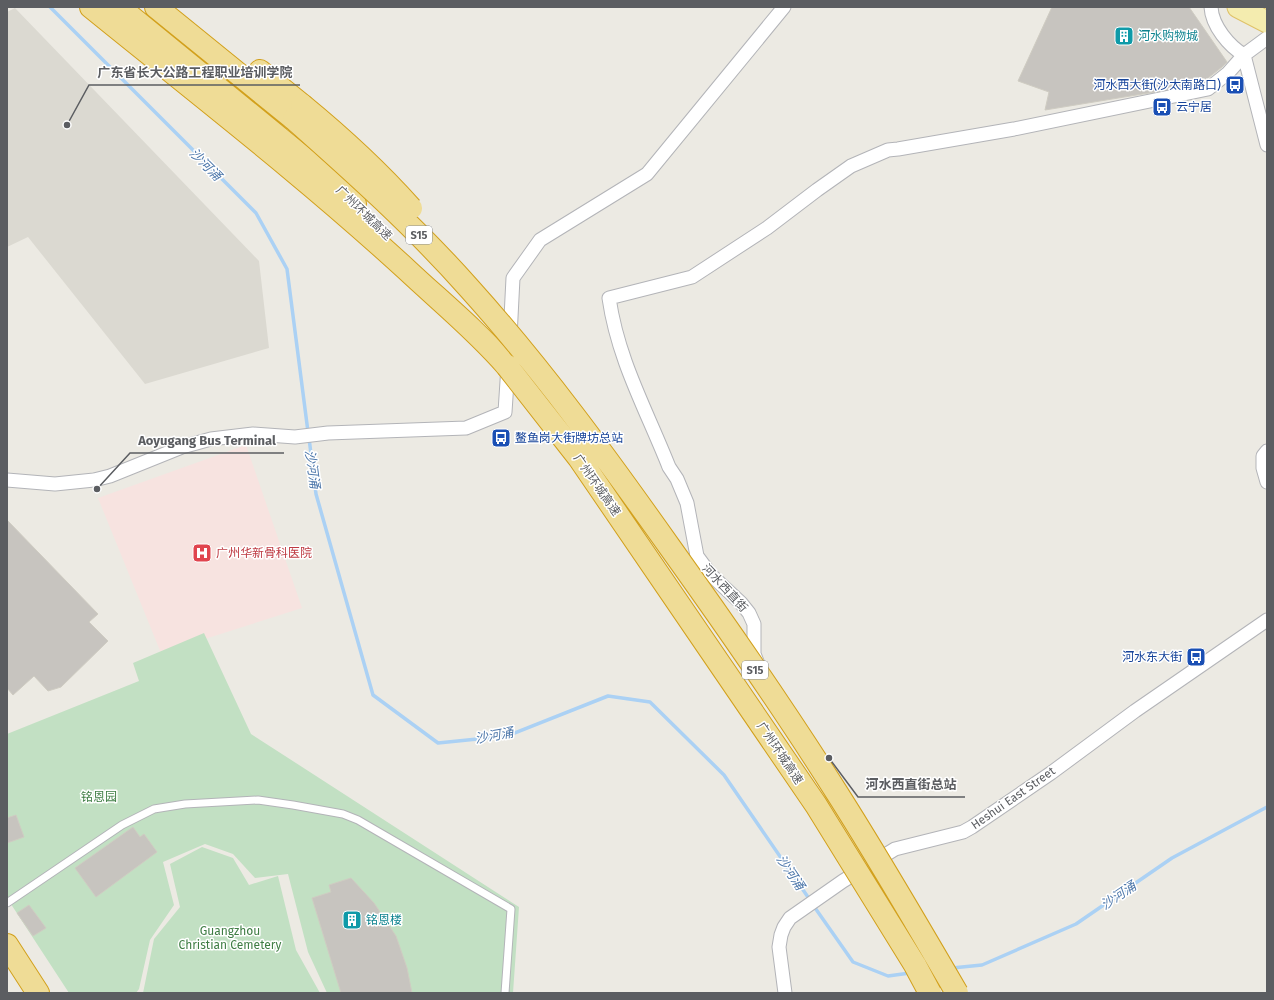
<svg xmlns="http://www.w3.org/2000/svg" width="1274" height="1000" viewBox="0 0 1274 1000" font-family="'Fira Sans','Noto Sans SC',sans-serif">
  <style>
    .education { fill: #dbd9d1 }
    .medical { fill: #f7e3e0 }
    .green { fill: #c2e0c3 }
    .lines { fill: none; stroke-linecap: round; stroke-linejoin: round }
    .stream { stroke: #abd1f4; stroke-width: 3.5 }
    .building { fill: #c7c4bf; stroke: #cfccc2 }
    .lane-casing { stroke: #b3b4b8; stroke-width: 9 }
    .street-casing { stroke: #b3b4b8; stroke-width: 15 }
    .primary-casing { stroke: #dfc268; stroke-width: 23 }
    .highway-casing { stroke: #d2a01c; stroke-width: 24 }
    .lane { stroke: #fff; stroke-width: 7 }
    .street { stroke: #fff; stroke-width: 13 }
    .primary { stroke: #f4ecaf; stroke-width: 21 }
    .highway { stroke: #efdc96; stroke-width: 22 }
    .highway-bridge-casing { stroke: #d2a01c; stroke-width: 24; stroke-linecap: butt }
    .highway-bridge { stroke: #efdc96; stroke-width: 22 }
    .labels { text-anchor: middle; stroke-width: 3; stroke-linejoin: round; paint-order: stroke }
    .shield { fill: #fff; stroke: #8c8e90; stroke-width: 1 }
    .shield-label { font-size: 11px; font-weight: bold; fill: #5b5d61 }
    .culture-label { font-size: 12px; fill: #0d838f; stroke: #fff; text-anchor: start }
    .transit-label { font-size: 12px; fill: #164399; stroke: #fff; text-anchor: end }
    .street-label { font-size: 12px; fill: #5b5d61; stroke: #fff }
    .health-label { font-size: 12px; fill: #be3a42; stroke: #fff; text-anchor: start }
    .park-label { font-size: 12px; fill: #3f7d44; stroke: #fff }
    .water-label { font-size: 13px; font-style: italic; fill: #4e78ab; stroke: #fff }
    .leader { fill: none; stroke: #5b5d61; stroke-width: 1.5 }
    .callout-dot { fill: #5b5d61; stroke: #fff; stroke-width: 1.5 }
    .callout-label { font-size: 13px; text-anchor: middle; font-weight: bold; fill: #5b5d61; stroke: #fff; stroke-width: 3; stroke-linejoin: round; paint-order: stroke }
  </style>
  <rect width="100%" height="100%" fill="#eceae3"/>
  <!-- education -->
  <path class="education" d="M15,8L259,261L269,348L145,384L28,237L7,247V12Z"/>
  <!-- medical -->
  <path class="medical" d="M246,445L302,608L161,653L98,498Z"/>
  <!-- green -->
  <path class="green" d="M204,633L251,734L519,907L513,993H327L308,952L288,874L255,878L233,854L205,844L163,862L174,905L150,940L139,989L136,993H69L7,898V734L139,681L133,663Z
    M202,847L233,858L249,885L278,876L296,950L320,993H143L154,939L180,907L170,864Z"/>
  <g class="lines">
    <!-- stream -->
    <path class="stream" d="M50,7L256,213L287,269L308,432
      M309,438L316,494L373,695L438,743L507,736L608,696L650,702L724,775L810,900
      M813,905L853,962L888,976L910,973
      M952,968L982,965L1076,924L1172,858L1267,807"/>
  </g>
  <!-- building -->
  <path class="building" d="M1052,7H1189L1227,62L1222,67L1203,82L1161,91L1045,110L1049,92L1018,81Z
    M7,520L98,614L89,622L108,641L61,687L48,691L34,676L13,695L7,688Z
    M16,815L24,837L7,843V818Z
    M133,827L140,837L144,834L157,852L96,897L75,868Z
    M351,878L374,903L396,936L407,968L412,993H341L312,898L331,892L329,885Z
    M29,905L46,928L33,936L17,913Z"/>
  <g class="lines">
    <defs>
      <path id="lane" d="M7,903L122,825L154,809L185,804L258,800L293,805L343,814L358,820L511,909L505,993"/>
      <path id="street" d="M1211,7C1212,26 1229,46 1244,55
        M1244,55L1267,145
        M510,337L513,278L540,240L647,174L784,7
        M1267,451L1263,456V468L1267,482
        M7,480L55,484L94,480L110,476L182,447L211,439L253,434L295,437L328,433L466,428L505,412L508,366
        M758,664L754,654V624L749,613L741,603L711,575L697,556L687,503L677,479L669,467C646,409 618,360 609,298L692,277L767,228L817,190L851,166L888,150L898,149L1014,129L1208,89L1228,73L1244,55L1267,38
        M785,993L779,947L781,935L784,927L790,918L843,881L895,849L963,832L972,827L1051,773L1135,711L1267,620"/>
      <path id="primary" d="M1238,7L1267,22"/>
      <path id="highway" d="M91,7C197,93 306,177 407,270C440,301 477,331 507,366
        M119,7L305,159L355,204
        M156,7L294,119
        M260,71L302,105
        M7,945L38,993"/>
    </defs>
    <!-- lane casing -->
    <use href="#lane" class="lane-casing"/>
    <!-- street casing -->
    <use href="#street" class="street-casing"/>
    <!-- primary casing -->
    <use href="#primary" class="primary-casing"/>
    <!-- highway casing -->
    <use href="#highway" class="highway-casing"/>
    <!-- lane -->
    <use href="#lane" class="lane"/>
    <!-- street -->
    <use href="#street" class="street"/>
    <!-- primary -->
    <use href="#primary" class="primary"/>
    <!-- highway -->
    <use href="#highway" class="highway"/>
    <defs>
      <path id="highway-bridge" d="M302,105C341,137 378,171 411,208
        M294,119C355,173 415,227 469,288C542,369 606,457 669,546C727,627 784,709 837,793C879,859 918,926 957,993
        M507,366L579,458L816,805L915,965L930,993"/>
    </defs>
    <!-- highway-bridge casing -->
    <use href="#highway-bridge" class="highway-bridge-casing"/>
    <!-- highway-bridge -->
    <use href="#highway-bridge" class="highway-bridge"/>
  </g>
  <!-- icons -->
  <defs>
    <symbol id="building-square" viewBox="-11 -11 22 22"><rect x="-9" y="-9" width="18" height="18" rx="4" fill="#0f9aa8" stroke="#fff"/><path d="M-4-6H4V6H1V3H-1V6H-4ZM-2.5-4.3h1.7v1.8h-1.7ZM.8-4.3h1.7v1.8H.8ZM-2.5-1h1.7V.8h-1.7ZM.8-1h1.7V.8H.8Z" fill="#fff"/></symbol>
    <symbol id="bus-square" viewBox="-11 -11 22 22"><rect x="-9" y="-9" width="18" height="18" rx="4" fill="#1a4fb4" stroke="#fff"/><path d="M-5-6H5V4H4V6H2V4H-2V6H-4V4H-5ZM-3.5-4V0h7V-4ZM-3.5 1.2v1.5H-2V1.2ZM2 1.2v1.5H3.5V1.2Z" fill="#fff"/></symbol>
    <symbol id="hospital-square" viewBox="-11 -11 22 22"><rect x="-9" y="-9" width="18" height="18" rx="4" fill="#e0444e" stroke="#fff"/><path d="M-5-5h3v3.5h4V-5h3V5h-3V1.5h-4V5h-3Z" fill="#fff"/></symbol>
  </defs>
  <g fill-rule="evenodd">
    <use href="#building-square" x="1113" y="25" width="22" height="22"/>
    <use href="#bus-square" x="1224" y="74" width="22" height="22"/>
    <use href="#bus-square" x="1151" y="96" width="22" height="22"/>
    <use href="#bus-square" x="490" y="427" width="22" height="22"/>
    <use href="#hospital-square" x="191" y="542" width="22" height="22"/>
    <use href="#bus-square" x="1185" y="646" width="22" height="22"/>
    <use href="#building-square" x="341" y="909" width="22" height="22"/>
  </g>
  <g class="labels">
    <!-- shield labels -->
    <g class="shield">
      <rect x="406" y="226" width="26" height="18" rx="3"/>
      <rect x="742" y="661" width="26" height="18" rx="3"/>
    </g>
    <g class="shield-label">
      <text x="419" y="239">S15</text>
      <text x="755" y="674">S15</text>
    </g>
    <!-- culture labels -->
    <g class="culture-label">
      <text x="1138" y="40">河水购物城</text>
      <text x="366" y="924">铭恩楼</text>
    </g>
    <!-- transit labels -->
    <g class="transit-label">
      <text x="1221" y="89">河水西大街(沙太南路口)</text>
      <text x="1176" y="111" text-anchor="start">云宁居</text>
      <text x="515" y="442" text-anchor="start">鳌鱼岗大街牌坊总站</text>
      <text x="1182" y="661">河水东大街</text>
    </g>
    <!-- street labels -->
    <g class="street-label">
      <text transform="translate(364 213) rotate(44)" y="4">广州环城高速</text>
      <text transform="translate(597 485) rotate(55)" y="4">广州环城高速</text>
      <text transform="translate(725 588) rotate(47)" y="4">河水西直街</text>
      <text transform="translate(780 753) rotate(56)" y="4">广州环城高速</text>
      <text transform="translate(1013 798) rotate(-35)" y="4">Heshui East Street</text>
    </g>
    <!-- health labels -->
    <g class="health-label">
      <text x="216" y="557">广州华新骨科医院</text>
    </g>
    <!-- park labels -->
    <g class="park-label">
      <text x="99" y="801">铭恩园</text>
      <text x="230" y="935">Guangzhou<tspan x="230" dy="14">Christian Cemetery</tspan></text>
    </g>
    <!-- water labels -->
    <g class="water-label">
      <text transform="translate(206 164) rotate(45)" y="5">沙河涌</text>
      <text transform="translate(313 469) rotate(82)" y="5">沙河涌</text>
      <text transform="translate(494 735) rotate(-10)" y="5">沙河涌</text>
      <text transform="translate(791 872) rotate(56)" y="5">沙河涌</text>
      <text transform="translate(1118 895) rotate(-34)" y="5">沙河涌</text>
    </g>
  </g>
  <!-- callouts -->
  <path class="leader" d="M67 125L89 85H300M97 489L130 453H284M829 758L858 797H965"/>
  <g class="callout-dot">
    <circle cx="67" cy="125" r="4"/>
    <circle cx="97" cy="489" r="4"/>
    <circle cx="829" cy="758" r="4"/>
  </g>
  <g class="callout-label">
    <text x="195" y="77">广东省长大公路工程职业培训学院</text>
    <text x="207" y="445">Aoyugang Bus Terminal</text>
    <text x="911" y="789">河水西直街总站</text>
  </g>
  <!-- border -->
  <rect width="1274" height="1000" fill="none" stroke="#5b5d61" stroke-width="16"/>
</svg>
